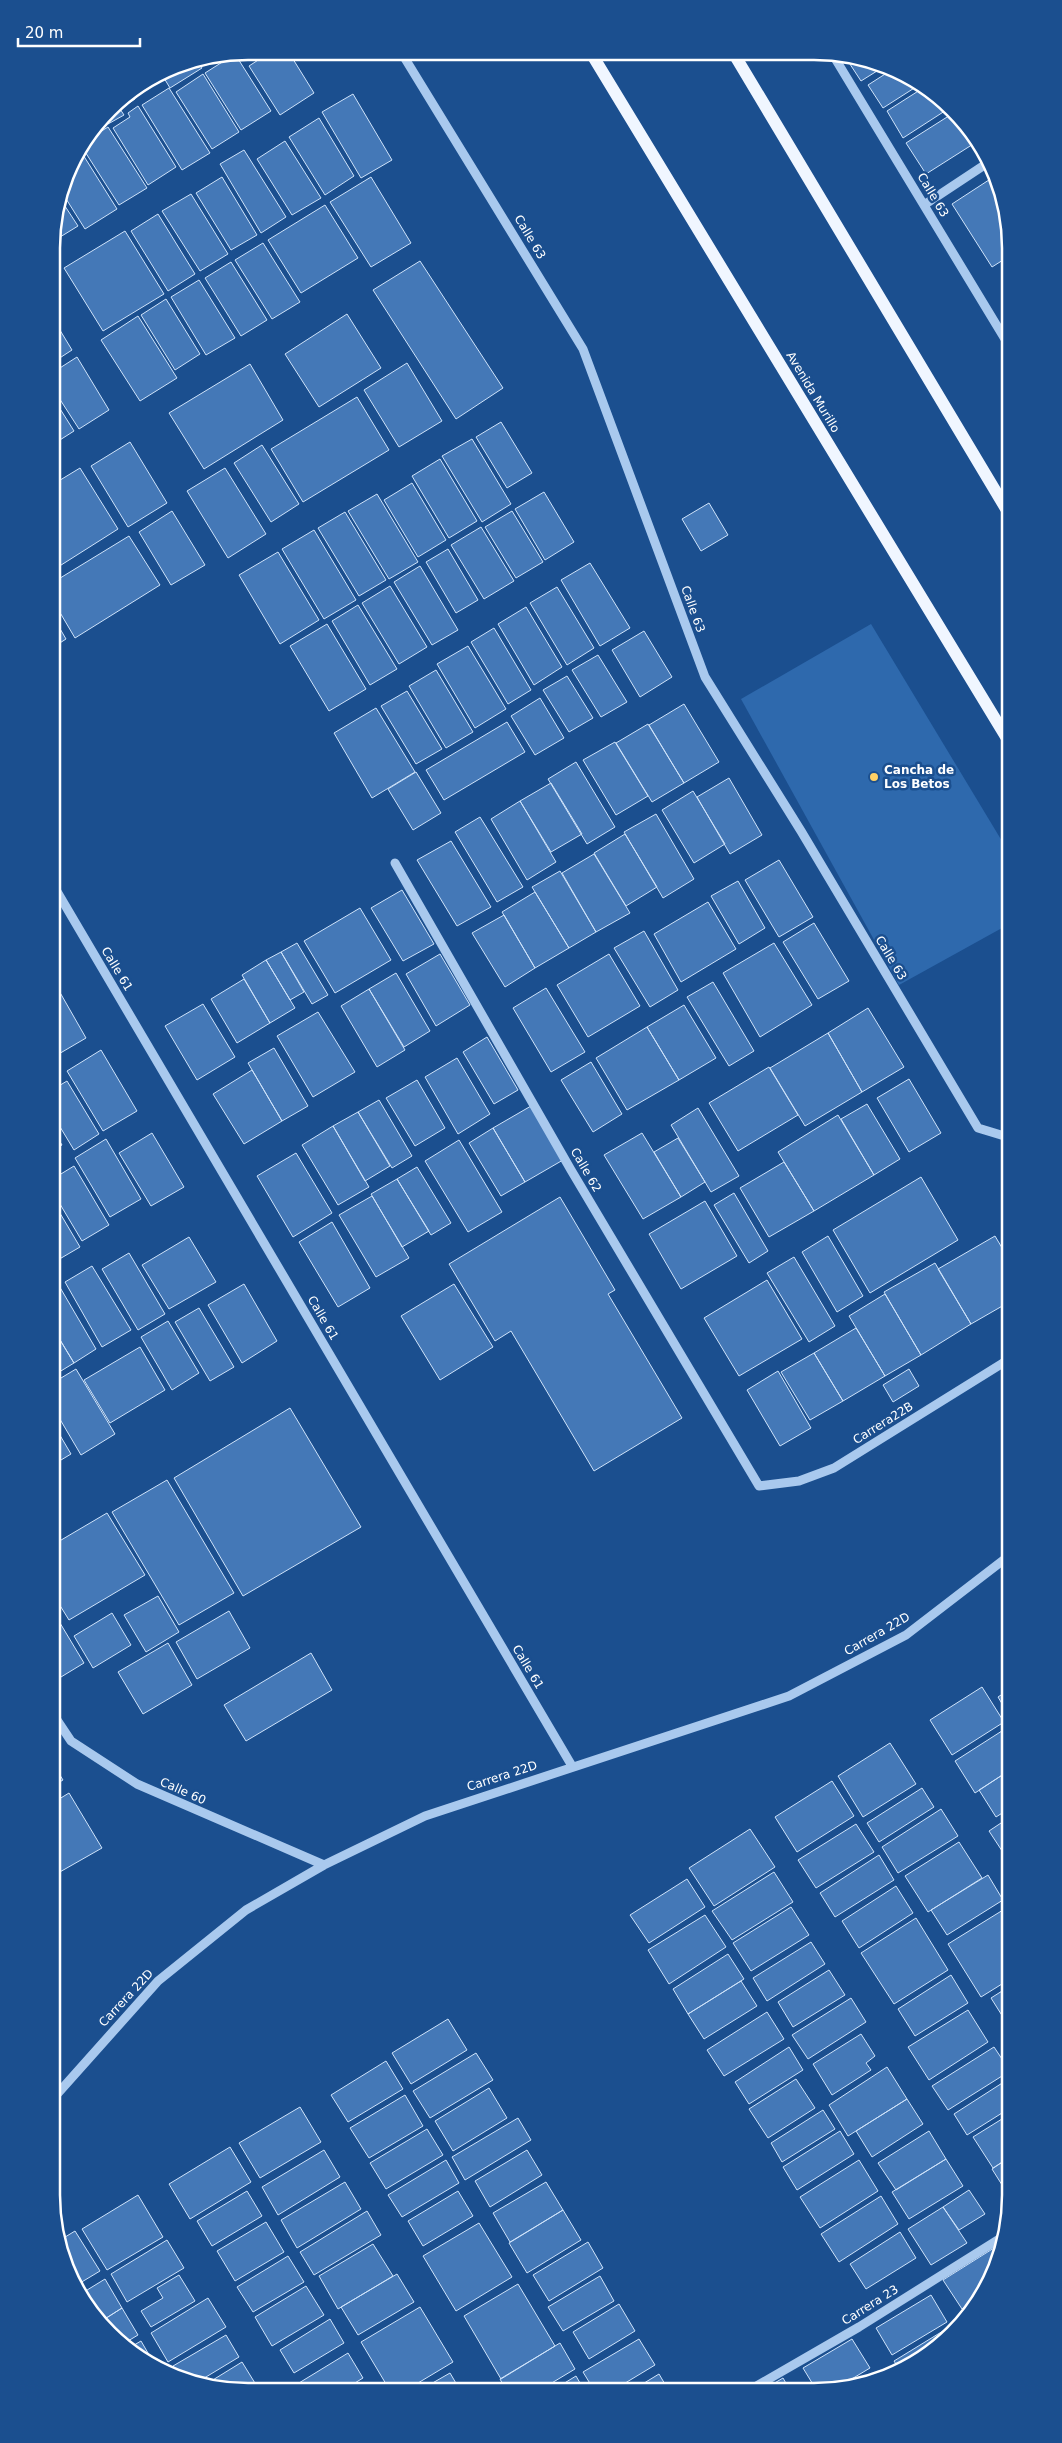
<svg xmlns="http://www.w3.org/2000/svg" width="1062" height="2443" viewBox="0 0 1062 2443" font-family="'DejaVu Sans',sans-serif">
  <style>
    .green { fill: #2e69ad }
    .building { fill: #4478b7; stroke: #cfe3fa }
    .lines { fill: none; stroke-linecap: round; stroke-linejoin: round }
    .minor { stroke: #a9c9ee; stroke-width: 9 }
    .major { stroke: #f0f6ff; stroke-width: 12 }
    .poi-dot { fill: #ffd166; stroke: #1b4f8f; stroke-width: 2 }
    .labels { text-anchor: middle; stroke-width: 5; stroke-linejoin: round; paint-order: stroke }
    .street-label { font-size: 12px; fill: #fff; stroke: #1b4f8f }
    .poi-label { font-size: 12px; font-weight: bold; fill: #fff; stroke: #1b4f8f; text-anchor: start }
    .rim { fill: none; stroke: #fff; stroke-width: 2.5 }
  </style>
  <rect width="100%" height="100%" fill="#1b4f8f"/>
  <!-- green -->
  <path class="green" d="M871,624L1011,856V923L899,985L741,699Z"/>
  <!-- building -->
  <path class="building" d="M261,51L247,60L242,52L248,51Z
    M272,51H288L314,93L280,115L249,66Z
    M235,54L271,111L241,130L205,73Z
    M844,55H852L885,66L861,81Z
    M218,57L206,65L203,60Z
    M198,61L202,68L170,88L161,73L173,66Z
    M893,69L901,72L919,85L883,108L868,85Z
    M203,74L239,132L212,149L176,92Z
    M169,88L210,153L182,170L142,105Z
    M923,88L951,107L903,138L887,111Z
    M131,92L135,99L120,109L124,115L108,124L105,118L118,100Z
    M353,94L392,160L361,178L322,112Z
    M138,106L176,167L148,185L113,128L130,117L128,113Z
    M955,112L978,141L926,174L906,143Z
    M319,118L354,176L325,195L289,137Z
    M108,127L147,188L119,205L82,147L89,139Z
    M285,141L321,198L292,215L257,159Z
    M80,150L117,209L85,229L63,194L71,161Z
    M244,150L286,217L261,233L220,164Z
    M995,176L1004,198L1011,255L992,267L952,204Z
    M222,177L257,235L231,250L196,193Z
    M371,177L411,243L371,267L330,202Z
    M191,194L228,254L200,271L162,211Z
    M61,200L78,226L52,242V235Z
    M325,205L358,258L301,293L268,240Z
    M158,214L195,274L168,291L131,231Z
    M125,231L164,294L103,331L64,268Z
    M263,243L300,302L272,319L235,260Z
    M420,261L503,388L456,419L373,290Z
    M231,262L267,320L241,336L205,278Z
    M199,280L235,338L206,355L171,297Z
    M166,299L200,354L175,370L141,315Z
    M347,314L381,368L319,407L285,354Z
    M138,316L177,378L140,401L101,340Z
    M52,317L72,350L52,363Z
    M77,357L109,410L79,429L52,387V373Z
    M407,363L442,421L399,447L364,390Z
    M250,364L283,420L204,469L169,413Z
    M52,396L74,431L52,445Z
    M357,397L389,450L303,502L271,449Z
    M501,422L532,473L507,488L476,437Z
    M472,439L511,504L482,522L442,456Z
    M130,442L167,503L128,527L91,466Z
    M262,445L299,504L271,522L234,463Z
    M440,459L477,521L449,538L412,476Z
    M80,468L118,529L58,567L52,557V485Z
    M225,468L266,534L228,558L187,491Z
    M412,483L446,540L418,557L384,500Z
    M544,492L574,542L545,560L515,509Z
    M377,494L418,562L389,579L348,511Z
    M709,503L728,535L701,551L682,519Z
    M172,511L205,565L171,585L139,532Z
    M512,511L543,562L516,578L485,527Z
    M345,512L386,580L359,596L318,528Z
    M481,527L514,581L484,599L451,545Z
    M314,530L356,600L324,619L282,549Z
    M129,536L160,585L75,638L52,599V583Z
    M448,549L478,600L456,613L426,562Z
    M278,552L319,620L280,644L239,575Z
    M590,563L630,628L600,646L561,580Z
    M420,566L458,630L432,645L394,582Z
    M390,586L427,647L399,664L362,603Z
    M557,587L594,648L567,665L530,603Z
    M358,605L397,669L370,685L332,621Z
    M526,607L562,667L534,685L498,624Z
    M52,615L66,639L52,648Z
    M327,624L366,689L329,711L290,646Z
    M494,628L531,690L508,704L471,642Z
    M644,631L672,677L640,697L612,650Z
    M468,646L506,709L475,728L437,664Z
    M598,655L627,702L601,717L572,670Z
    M436,670L473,732L446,748L409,686Z
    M567,676L593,718L569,732L543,690Z
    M407,691L442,749L416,764L381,706Z
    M540,698L564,738L535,755L511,716Z
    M684,704L719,762L684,783L649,725Z
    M376,708L415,772L372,798L334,733Z
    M507,722L525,752L444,800L426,770Z
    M648,724L684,783L652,802L616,743Z
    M615,742L648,796L616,815L583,760Z
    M576,762L615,827L587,844L548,779Z
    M416,772L441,813L413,830L388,789Z
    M729,778L762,835L730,854L697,797Z
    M551,783L582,834L551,852L520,801Z
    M693,791L725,844L694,863L662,810Z
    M520,801L556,862L527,880L491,819Z
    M656,814L694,879L663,898L624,832Z
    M480,817L523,887L497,902L455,832Z
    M625,834L657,887L626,906L594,853Z
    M451,841L491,907L457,926L417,860Z
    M594,854L630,913L596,932L562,873Z
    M779,860L813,917L779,937L745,880Z
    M560,871L596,932L569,948L532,887Z
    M738,881L765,928L739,944L711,896Z
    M402,890L434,944L403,961L371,908Z
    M535,892L569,948L535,968L502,912Z
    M708,902L736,949L681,982L654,934Z
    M360,908L391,960L335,993L304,941Z
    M504,915L535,968L505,987L472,933Z
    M814,923L849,981L818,999L783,942Z
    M644,931L678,990L650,1007L614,948Z
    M297,943L328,995L312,1004L281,952Z
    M774,943L812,1005L760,1037L723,973Z
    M281,952L304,992L290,1000L266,960Z
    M440,954L470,1005L436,1026L406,974Z
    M609,954L640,1006L588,1037L557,985Z
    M266,960L295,1008L270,1023L242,975Z
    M52,971L58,982L52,986Z
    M396,973L430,1031L404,1047L369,989Z
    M244,979L270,1023L237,1043L211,999Z
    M713,982L754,1051L729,1066L687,997Z
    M546,988L585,1052L551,1072L513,1008Z
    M58,989L86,1038L57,1055L52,1047V993Z
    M369,989L405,1050L377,1067L341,1006Z
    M203,1004L235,1057L197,1080L165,1026Z
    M684,1005L716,1058L679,1080L647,1027Z
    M868,1008L904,1067L862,1092L828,1033Z
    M318,1012L355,1072L313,1097L277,1036Z
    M647,1027L679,1080L627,1110L596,1058Z
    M828,1033L862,1092L805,1126L770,1068Z
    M487,1037L518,1090L494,1104L463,1052Z
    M274,1048L308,1106L282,1121L248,1063Z
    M101,1050L137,1111L103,1131L67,1071Z
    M457,1058L490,1114L458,1134L425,1077Z
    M591,1062L622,1114L593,1132L561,1080Z
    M769,1067L798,1115L738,1151L709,1103Z
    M252,1070L282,1121L244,1144L213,1094Z
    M909,1079L941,1133L909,1152L877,1098Z
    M417,1080L445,1128L415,1146L386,1098Z
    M67,1081L99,1134L74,1150L51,1112L52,1090Z
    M379,1100L412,1156L392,1168L358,1112Z
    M867,1104L900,1159L874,1175L841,1119Z
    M531,1106L563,1160L525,1182L493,1128Z
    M698,1108L739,1176L711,1192L671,1125Z
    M358,1112L390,1166L365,1181L333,1126Z
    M838,1115L874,1175L814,1211L778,1152Z
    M333,1126L369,1187L338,1205L302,1145Z
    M51,1127L62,1145L51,1151Z
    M493,1128L525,1182L501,1196L469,1143Z
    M152,1133L184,1187L151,1206L119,1153Z
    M642,1133L681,1197L643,1219L604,1155Z
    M678,1138L705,1182L681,1197L654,1152Z
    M106,1139L141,1199L110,1217L75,1158Z
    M459,1140L502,1212L468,1232L425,1161Z
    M296,1153L332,1213L293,1237L257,1176Z
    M784,1162L814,1211L769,1237L740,1188Z
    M74,1166L109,1225L82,1241L51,1189V1180Z
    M417,1167L451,1223L431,1235L397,1179Z
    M921,1177L958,1240L870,1293L833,1230Z
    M397,1179L429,1231L402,1247L371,1194Z
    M734,1193L768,1251L749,1263L714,1205Z
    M372,1196L409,1258L376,1277L339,1215Z
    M560,1197L615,1290L608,1294L682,1418L594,1471L511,1331L495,1341L449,1264Z
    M51,1198L80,1247L51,1264Z
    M705,1201L737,1256L681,1289L649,1234Z
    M332,1222L370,1288L338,1307L299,1242Z
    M828,1236L863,1296L837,1312L802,1252Z
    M995,1236L1011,1263V1301L971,1324L938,1269Z
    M189,1237L216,1282L169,1309L142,1265Z
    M129,1253L165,1314L138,1330L102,1269Z
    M794,1257L835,1326L809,1342L767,1273Z
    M935,1263L971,1324L921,1355L884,1292Z
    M92,1266L131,1330L102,1347L65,1282Z
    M767,1280L802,1339L739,1376L704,1318Z
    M58,1284L96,1349L74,1363L51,1325V1287Z
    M244,1284L277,1341L242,1363L208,1305Z
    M454,1284L493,1347L440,1380L401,1316Z
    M885,1294L921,1355L885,1376L849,1316Z
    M199,1308L234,1367L210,1381L175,1322Z
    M168,1321L199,1373L172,1390L141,1337Z
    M51,1325L74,1363L51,1377Z
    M856,1328L885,1376L843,1401L814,1353Z
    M140,1347L165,1390L110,1423L84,1380Z
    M814,1353L843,1401L810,1420L781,1372Z
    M76,1369L115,1434L81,1455L51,1404V1384Z
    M909,1369L919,1386L893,1402L883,1385Z
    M778,1371L811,1428L780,1446L747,1390Z
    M290,1408L361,1527L243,1596L174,1478Z
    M51,1420L71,1454L51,1466Z
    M167,1480L234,1593L179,1625L112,1512Z
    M107,1513L145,1575L69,1620L51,1591V1546Z
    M158,1596L179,1632L146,1652L124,1615Z
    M51,1608L84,1663L61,1677L51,1660Z
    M229,1611L250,1648L197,1679L176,1642Z
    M112,1613L131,1645L93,1668L74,1636Z
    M168,1643L192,1685L143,1714L118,1672Z
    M311,1653L332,1690L246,1741L224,1705Z
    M982,1687L1004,1722L952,1755L930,1720Z
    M1010,1689V1717L998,1697Z
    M1005,1729L1010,1738V1770L975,1793L955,1761Z
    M890,1743L916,1784L863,1817L838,1776Z
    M51,1761L63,1780L51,1787Z
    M1010,1770V1808L996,1817L979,1790Z
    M832,1781L854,1816L797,1852L775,1817Z
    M922,1788L934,1807L879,1842L867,1823Z
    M69,1793L102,1848L51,1877V1804Z
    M941,1809L958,1836L898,1873L882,1847Z
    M1010,1817V1859L1008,1860L989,1831Z
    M856,1824L874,1852L816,1888L798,1860Z
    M750,1829L775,1867L714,1906L689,1868Z
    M959,1842L982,1878L928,1912L905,1876Z
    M879,1855L894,1880L835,1917L820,1893Z
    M774,1872L793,1902L732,1940L712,1911Z
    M988,1875L1003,1900L947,1935L931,1910Z
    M687,1879L705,1907L649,1943L630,1915Z
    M896,1886L913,1913L859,1948L842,1921Z
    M791,1907L809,1935L751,1971L733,1943Z
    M1003,1910L1010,1921V1979L981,1997L948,1944Z
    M705,1915L726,1947L669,1984L648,1950Z
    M916,1918L948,1970L894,2004L861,1953Z
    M811,1942L825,1964L767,2001L753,1978Z
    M728,1954L744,1979L688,2014L673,1989Z
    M829,1970L845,1995L793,2027L778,2002Z
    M951,1975L968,2003L915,2036L898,2009Z
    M741,1981L757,2006L704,2039L688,2014Z
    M1010,1986V2024L1008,2025L991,1998Z
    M851,1998L866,2022L808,2059L792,2035Z
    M968,2010L988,2042L929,2080L908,2047Z
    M767,2012L784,2039L724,2076L707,2050Z
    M448,2019L467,2050L411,2084L392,2053Z
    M861,2034L875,2056L866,2063L871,2070L832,2095L813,2064Z
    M789,2047L803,2070L749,2104L735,2082Z
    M994,2047L1010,2071L948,2110L932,2086Z
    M476,2053L493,2080L430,2118L413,2091Z
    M386,2061L403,2089L348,2122L331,2095Z
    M887,2067L907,2099L848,2136L829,2105Z
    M1010,2078V2108L967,2135L954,2114Z
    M796,2079L815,2108L768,2138L749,2109Z
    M489,2088L507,2118L453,2151L435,2121Z
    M405,2095L423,2126L369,2158L350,2128Z
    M907,2099L923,2124L872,2157L856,2131Z
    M300,2107L321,2142L260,2178L239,2143Z
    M823,2110L835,2129L782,2162L771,2143Z
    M1010,2114V2157L993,2168L973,2137Z
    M518,2118L531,2140L465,2180L452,2157Z
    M427,2129L443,2155L386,2189L370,2163Z
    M840,2131L854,2154L797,2190L783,2167Z
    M929,2131L946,2159L896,2190L878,2163Z
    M230,2147L251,2182L190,2219L169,2184Z
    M324,2150L340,2177L278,2215L262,2187Z
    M527,2150L542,2175L490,2207L475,2181Z
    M1010,2157V2195L1009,2196L992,2169Z
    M946,2159L963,2186L909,2219L892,2192Z
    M446,2160L459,2183L402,2217L388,2195Z
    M859,2160L878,2191L820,2228L800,2197Z
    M345,2182L361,2209L297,2248L281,2220Z
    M546,2182L563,2210L510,2242L493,2213Z
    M969,2190L985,2214L959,2230L943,2207Z
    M247,2191L262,2216L212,2246L197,2221Z
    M458,2191L473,2216L423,2246L408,2221Z
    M138,2195L163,2237L107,2270L82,2229Z
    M881,2196L898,2224L839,2262L821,2234Z
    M943,2207L967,2243L931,2265L908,2229Z
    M563,2210L581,2240L527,2273L509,2243Z
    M367,2211L381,2235L314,2275L300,2252Z
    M266,2222L284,2252L235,2281L217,2251Z
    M479,2223L512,2277L456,2311L423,2256Z
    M75,2231L100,2271L75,2286L57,2242Z
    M900,2232L916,2258L866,2289L850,2264Z
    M167,2240L184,2268L127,2302L111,2274Z
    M588,2242L603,2268L549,2301L533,2275Z
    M373,2244L393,2276L338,2309L319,2276Z
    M994,2248L999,2256L996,2270L980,2297L962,2309L943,2280Z
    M288,2256L304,2282L253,2312L237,2287Z
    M397,2274L414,2302L358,2335L341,2307Z
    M179,2275L195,2301L151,2327L141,2311L163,2298L157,2288Z
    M600,2276L614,2301L563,2331L548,2307Z
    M105,2279L122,2308L100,2322L79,2295Z
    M518,2284L555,2346L501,2379L464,2316Z
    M306,2286L324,2315L272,2346L255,2317Z
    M931,2295L947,2322L892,2355L876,2328Z
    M208,2298L226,2327L168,2362L151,2333Z
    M619,2304L635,2331L589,2359L573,2332Z
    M420,2307L453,2362L408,2389H389L361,2342Z
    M122,2308L138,2335L123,2344L109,2334L100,2322Z
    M330,2319L344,2343L294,2373L280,2350Z
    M956,2323L958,2326L923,2359L899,2369L894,2361Z
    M226,2335L239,2357L196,2383L180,2378L173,2366Z
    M639,2339L655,2365L612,2391L594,2390L583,2372Z
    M852,2339L870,2368L835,2389L817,2391L803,2368Z
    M141,2341L155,2365L154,2366L129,2348Z
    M560,2343L575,2369L540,2390H506L500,2379Z
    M348,2353L363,2378L345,2389H296L294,2386Z
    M242,2362L258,2388H210L203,2386Z
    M450,2373L460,2390L422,2389Z
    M659,2374L669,2391H631Z
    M875,2374L878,2379L855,2386Z
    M576,2376L584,2390H553Z
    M783,2378L791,2392L761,2391Z"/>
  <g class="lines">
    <!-- minor -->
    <path class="minor" d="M401,52L583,349L705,677L801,831L978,1128L1011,1138
      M833,55L1011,349
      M924,205L989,162
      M395,863L571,1170L759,1486L799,1481L834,1468L1011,1358
      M52,883L572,1766
      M51,1711L71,1741L137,1784L324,1865
      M51,2101L158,1981L246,1910L324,1865L425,1816L789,1696L906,1635L1010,1555
      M748,2391L859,2327L1004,2236"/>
    <!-- major -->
    <path class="major" d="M591,53L1011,745
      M734,54L1011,517"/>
  </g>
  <!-- markers -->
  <circle class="poi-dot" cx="874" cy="777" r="5"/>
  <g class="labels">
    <!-- street labels -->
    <g class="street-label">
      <text transform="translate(933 195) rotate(59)" y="4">Calle 63</text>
      <text transform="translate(530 237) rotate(59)" y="4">Calle 63</text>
      <text transform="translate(813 392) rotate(59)" y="4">Avenida Murillo</text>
      <text transform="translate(693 609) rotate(70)" y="4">Calle 63</text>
      <text transform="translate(891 958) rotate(59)" y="4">Calle 63</text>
      <text transform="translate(117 969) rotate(59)" y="4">Calle 61</text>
      <text transform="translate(586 1170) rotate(60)" y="4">Calle 62</text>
      <text transform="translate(323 1318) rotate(60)" y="4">Calle 61</text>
      <text transform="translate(883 1423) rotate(-32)" y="4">Carrera22B</text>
      <text transform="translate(877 1634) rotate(-30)" y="4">Carrera 22D</text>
      <text transform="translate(528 1667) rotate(59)" y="4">Calle 61</text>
      <text transform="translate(502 1776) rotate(-18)" y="4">Carrera 22D</text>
      <text transform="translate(183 1791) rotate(24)" y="4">Calle 60</text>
      <text transform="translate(126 1998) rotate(-47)" y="4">Carrera 22D</text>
      <text transform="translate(870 2305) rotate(-32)" y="4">Carrera 23</text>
    </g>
    <!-- poi labels -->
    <g class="poi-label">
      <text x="884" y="774">Cancha de<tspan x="884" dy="14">Los Betos</tspan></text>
    </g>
  </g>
  <!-- crop -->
  <path d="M0 0H1062V2443H0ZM248 60H814A188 188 0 0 1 1002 248V2195A188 188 0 0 1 814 2383H248A188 188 0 0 1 60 2195V248A188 188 0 0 1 248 60Z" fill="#1b4f8f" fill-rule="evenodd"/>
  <path class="rim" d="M248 60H814A188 188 0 0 1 1002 248V2195A188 188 0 0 1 814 2383H248A188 188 0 0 1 60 2195V248A188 188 0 0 1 248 60Z"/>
  <!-- scale -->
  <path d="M18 38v8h122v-8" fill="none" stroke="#ffffff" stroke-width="2.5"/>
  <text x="25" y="38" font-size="15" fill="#ffffff" stroke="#1b4f8f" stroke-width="4" paint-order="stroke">20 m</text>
</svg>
